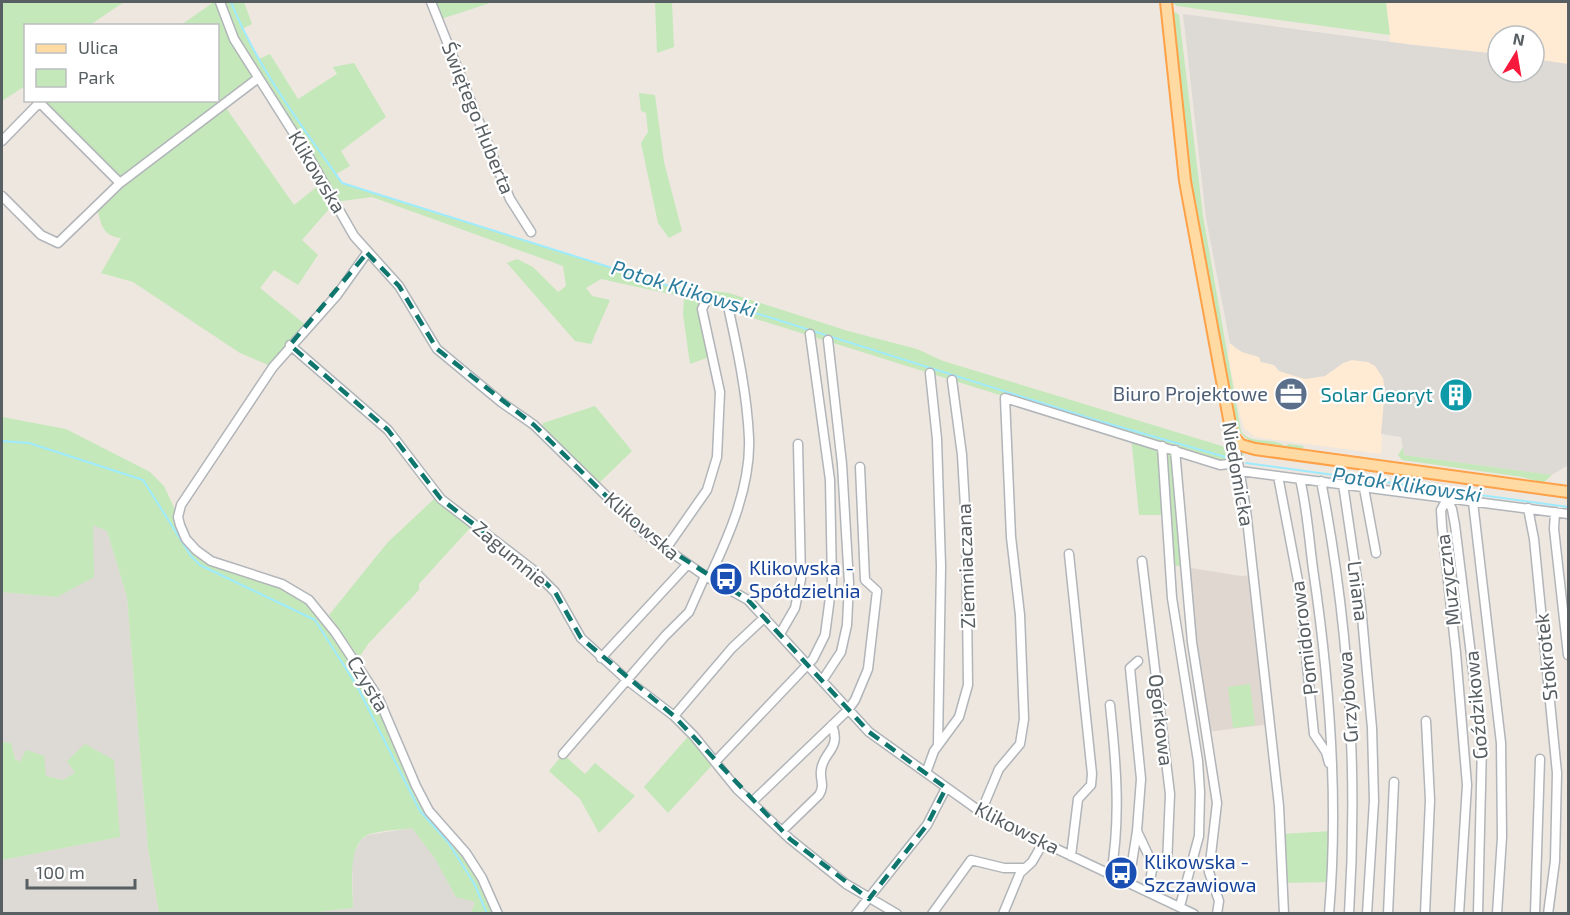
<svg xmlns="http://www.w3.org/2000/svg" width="1570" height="915" viewBox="0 0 1570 915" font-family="'Exo 2',sans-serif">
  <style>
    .commercial { fill: #ffead3 }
    .industrial { fill: #ddd9d4 }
    .education { fill: #e0d8d0 }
    .green { fill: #c4e8b9; fill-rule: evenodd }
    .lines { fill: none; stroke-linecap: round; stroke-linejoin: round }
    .stream { stroke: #9eebff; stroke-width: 2 }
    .minor-casing { stroke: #b1b5b9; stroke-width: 11 }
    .major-casing { stroke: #fea148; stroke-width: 14 }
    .minor { stroke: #fff; stroke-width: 8 }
    .major { stroke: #ffdba3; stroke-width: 10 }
    .marked { fill: none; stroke: #0f766e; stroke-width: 4.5; stroke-dasharray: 12 8; stroke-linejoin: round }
    .labels { text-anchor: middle; stroke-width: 4.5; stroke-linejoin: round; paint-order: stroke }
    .street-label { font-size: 20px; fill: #585f62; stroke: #fff }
    .service-label { font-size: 20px; fill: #4e5e75; stroke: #fff; text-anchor: end }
    .culture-label { font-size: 20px; fill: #0d838f; stroke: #fff; text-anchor: end }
    .transit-label { font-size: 20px; fill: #164399; stroke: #fff; text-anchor: start }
    .water-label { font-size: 21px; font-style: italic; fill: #2d7e9e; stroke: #fff }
  </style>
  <rect width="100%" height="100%" fill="#ede7df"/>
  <!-- commercial -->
  <path class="commercial" d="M1386,2H1568V64L1534,59V36H1498V54L1390,42Z
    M1230,343L1236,349L1259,357L1261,362L1274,365L1279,371L1305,379L1325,376L1343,363L1352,360L1368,362L1375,366L1383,378L1385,390L1381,454L1255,437L1244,428L1240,415L1228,356Z"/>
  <!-- industrial -->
  <path class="industrial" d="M1183,14L1413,45L1498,54V72H1534V59L1568,64V465L1552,475L1404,455L1401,437L1381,434L1385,390L1383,378L1375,366L1368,362L1352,360L1343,363L1325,376L1305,379L1279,371L1274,365L1261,362L1259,357L1242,352L1230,343L1206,218Z
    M93,524L107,531L127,597L148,848L159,913H2V860L120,837L75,773L63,780L46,776L15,759L11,743L2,742V592L57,597Z
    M412,828L434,856L456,897L475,901L471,913L300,914L353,908L352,858L361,840L368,835Z"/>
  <!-- education -->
  <path class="education" d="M1185,567L1241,576L1253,575L1270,724L1207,732Z"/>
  <!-- green -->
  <path class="green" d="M2,2H124L90,25L26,26L25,86L2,101Z
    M214,2H244L252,24L242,29L259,59L270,54L298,99L337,74L333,67L354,63L386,117L341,151L350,166L336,174L342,183L670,286L729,293L848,331L917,349L943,361L1235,450L1237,443L1244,455L1228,462L1227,466L1175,450L1185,567L1171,565L1166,515H1139L1131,436L705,303L712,356L690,364L683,314L684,297L601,279L586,288L592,296L610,300L591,344L575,341L507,263L517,259L533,267L558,292L566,286L563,266L372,197L335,202L302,240L318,255L298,285L274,270L260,288L307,326L273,367L240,353L133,282L101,273L121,238C102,236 101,224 97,207L119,183L55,118V111L42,101L218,100V26L181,25ZM257,80L323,182L294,205L224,105Z
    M431,2H493L438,20Z
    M655,2H672L674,47L657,53Z
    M1171,2H1386L1390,35L1177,6Z
    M1175,12L1179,15L1203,216L1241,431C1251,446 1272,436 1285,446L1289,444L1304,446L1300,452C1275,448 1244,449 1234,421L1195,216L1173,16Z
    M639,93L655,95L664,162L682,231L669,238L658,223L641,143L648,132L646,113L641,111Z
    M595,406L632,451L596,486L541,430L543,423Z
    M2,417L66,429L150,472L164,486L191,545L204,555L282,584L309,600L359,667L423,797L469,858L498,913H471L475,902L456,897L434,857L412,828C399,830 383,830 370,834C346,842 353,888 353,908L300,914L159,913L148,848L127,597L107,531L93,525L94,577L57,597L2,592Z
    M1403,447L1404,455L1552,475L1543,483L1522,477L1402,460L1398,455Z
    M434,499L470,528L419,584V590L368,644L359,658L329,615L388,542Z
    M1250,684L1255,725L1233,728L1228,687Z
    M691,733L715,762L668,813L644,787Z
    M2,742L11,743L15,759L20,762L26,750L44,756L46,776L63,780L75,773L67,761L85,744L114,760L120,837L2,860Z
    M563,754L585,774L595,763L635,796L599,833L580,799L549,771Z
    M1332,831L1331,882L1283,883L1281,834Z"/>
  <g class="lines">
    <!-- stream -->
    <path class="stream" d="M231,2C257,67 301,125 342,183L1099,421L1229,458
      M2,441L29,443L143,480L191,556L200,565L315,620L357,686L420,811L448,842L475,885L487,914
      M1246,463L1568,507"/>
    <defs>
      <path id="minor" d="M220,2L234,39L310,159L354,236L399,286L437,349L501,402L534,425L645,534L705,576L748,600L869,732L985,815L1194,914
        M431,2L510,199L531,232
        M2,141L37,105H42L120,183
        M2,196L41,235L58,243L120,183L257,79
        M367,253L337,295L273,367L181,505L178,517L180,525L186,539L196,550L211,561L282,584L309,600L335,632L378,697L416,786L429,811L466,853L482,878L498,914
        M290,345L388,430L441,499L532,569L555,592L581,638L627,680L674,716L694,736L737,789L790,839L846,884L897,914
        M930,373L937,439L941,566L938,744
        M1237,443L1236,450L1246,510L1279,806L1284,914
        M1162,446L1172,598L1198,761L1200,792L1199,836L1180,906
        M1175,450L1192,642L1217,803L1209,872L1219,901L1217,914
        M1240,471L1568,514
        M1278,476L1299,586L1314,734L1326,752L1329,763
        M1300,479C1307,508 1309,539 1313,569C1330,683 1339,798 1329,914
        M1321,481C1349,624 1358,769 1349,914
        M1343,484L1361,606L1372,728L1374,801L1367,914
        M1364,488L1376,553
        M1473,502L1501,743L1502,837L1497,914
        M1528,508L1534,539L1557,773L1555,861L1548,914
        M1555,512L1554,529L1568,655
        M665,550L707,490L717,457L720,392L702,309L705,303
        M1069,554L1092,774L1091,785L1078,799L1071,856
        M1142,561L1170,794L1167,865H1153
        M709,578C729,536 751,486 749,438C747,395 738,352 729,311
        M780,634L795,608L801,579L798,444
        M601,658L688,564
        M1138,661L1130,668L1141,779L1137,831L1153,865L1148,891
        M822,681L841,652L847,625L849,583L842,464L828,340
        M1110,705C1116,761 1121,818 1111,874
        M674,716L732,648L765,617
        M563,754L665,636L689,612L705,576
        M715,762L813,659L825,635L832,582L830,480L810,334
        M926,773L934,751L959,717L968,685L966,524L962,455L952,380
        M752,802L848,710L855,700L868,669L877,591L865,580L860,467
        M981,812L999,769L1020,744L1024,719L1020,615L1011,537L1005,398L1220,465L1238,463
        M782,831L819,795C825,785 820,781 821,771C822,752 842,750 832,725
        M1129,882L1137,831
        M856,914L927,825L946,788
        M932,914L971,860L1004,868H1024
        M1003,914L1020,873L1032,862L1043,843
        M1388,914L1394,782
        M1425,914L1430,800L1426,721
        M1459,914L1467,785L1456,653L1442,527L1441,510L1447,499L1452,509L1455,525L1482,744L1478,914
        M1535,914L1540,759"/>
      <path id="major" d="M1166,2L1185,181L1232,435L1241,445L1255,449L1568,492"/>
    </defs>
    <!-- minor casing -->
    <use href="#minor" class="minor-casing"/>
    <!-- major casing -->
    <use href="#major" class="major-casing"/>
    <!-- minor -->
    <use href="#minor" class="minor"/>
    <!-- major -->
    <use href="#major" class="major"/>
  </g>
  <!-- marked area -->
  <path class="marked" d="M367,253L399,286L437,349L534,425L645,534L748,600L869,732L946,788L927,825L869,899L790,839L674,716L581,638L555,592L532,569L441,499L388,430L290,345Z"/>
  <!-- icons -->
  <defs>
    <symbol id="office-disc" viewBox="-11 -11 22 22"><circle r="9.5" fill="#5c6f8a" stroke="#fff"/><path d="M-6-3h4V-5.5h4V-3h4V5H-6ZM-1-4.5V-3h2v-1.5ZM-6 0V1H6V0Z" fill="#fff"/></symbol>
    <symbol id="building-disc" viewBox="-11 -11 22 22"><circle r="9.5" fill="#0f9aa8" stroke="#fff"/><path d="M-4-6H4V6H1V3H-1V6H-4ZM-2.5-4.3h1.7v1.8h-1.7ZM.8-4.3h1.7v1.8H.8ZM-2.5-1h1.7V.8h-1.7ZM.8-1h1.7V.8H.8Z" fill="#fff"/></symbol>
    <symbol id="bus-disc" viewBox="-11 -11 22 22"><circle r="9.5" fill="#1a4fb4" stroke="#fff"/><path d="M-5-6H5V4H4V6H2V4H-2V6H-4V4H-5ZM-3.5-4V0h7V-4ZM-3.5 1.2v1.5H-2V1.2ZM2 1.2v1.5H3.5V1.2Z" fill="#fff"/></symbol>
  </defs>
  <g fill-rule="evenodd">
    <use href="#office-disc" x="1272" y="375" width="38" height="38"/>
    <use href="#building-disc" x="1437" y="376" width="38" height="38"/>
    <use href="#bus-disc" x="707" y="560" width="38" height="38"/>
    <use href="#bus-disc" x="1102" y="854" width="38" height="38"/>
  </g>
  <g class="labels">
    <!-- street labels -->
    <g class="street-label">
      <text transform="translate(478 118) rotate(68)" y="7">Świętego Huberta</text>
      <text transform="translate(317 172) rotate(59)" y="7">Klikowska</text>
      <text transform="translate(1238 474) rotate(80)" y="7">Niedomicka</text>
      <text transform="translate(642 526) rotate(41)" y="7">Klikowska</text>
      <text transform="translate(510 554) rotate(40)" y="7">Zagumnie</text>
      <text transform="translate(966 566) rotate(-92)" y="7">Ziemniaczana</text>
      <text transform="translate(1448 580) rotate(-97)" y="7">Muzyczna</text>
      <text transform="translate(1358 591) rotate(83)" y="7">Lniana</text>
      <text transform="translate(1304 638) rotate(-97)" y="7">Pomidorowa</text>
      <text transform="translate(1546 657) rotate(-96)" y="7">Stokrotek</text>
      <text transform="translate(368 684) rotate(59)" y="7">Czysta</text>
      <text transform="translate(1348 697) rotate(-94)" y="7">Grzybowa</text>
      <text transform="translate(1476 705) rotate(-95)" y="7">Goździkowa</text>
      <text transform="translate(1161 720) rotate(83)" y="7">Ogórkowa</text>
      <text transform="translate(1017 828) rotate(27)" y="7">Klikowska</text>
    </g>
    <!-- service labels -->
    <g class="service-label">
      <text x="1268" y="401">Biuro Projektowe</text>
    </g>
    <!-- culture labels -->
    <g class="culture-label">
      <text x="1433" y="402">Solar Georyt</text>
    </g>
    <!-- transit labels -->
    <g class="transit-label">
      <text x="749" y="575">Klikowska -<tspan x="749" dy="23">Spółdzielnia</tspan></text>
      <text x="1144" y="869">Klikowska -<tspan x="1144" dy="23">Szczawiowa</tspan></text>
    </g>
    <!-- water labels -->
    <g class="water-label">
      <text transform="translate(684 289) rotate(17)" y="7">Potok Klikowski</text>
      <text transform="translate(1407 485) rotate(8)" y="7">Potok Klikowski</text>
    </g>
  </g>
  <!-- border -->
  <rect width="1570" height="915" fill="none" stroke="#585f62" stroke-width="6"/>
  <!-- legend -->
  <rect x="24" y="24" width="195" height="78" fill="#ffffff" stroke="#bcbfc0" stroke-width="1.5"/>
  <rect x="36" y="44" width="30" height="9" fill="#ffdba3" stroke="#bcbfc0" stroke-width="1.5"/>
  <text x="78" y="54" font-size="18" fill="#585f62">Ulica</text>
  <rect x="36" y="69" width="30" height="18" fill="#c4e8b9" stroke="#bcbfc0" stroke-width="1.5"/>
  <text x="78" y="84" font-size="18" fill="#585f62">Park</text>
  <!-- north arrow -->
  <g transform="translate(1516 54) rotate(11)"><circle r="28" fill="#ffffff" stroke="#bcbfc0" stroke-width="1.5"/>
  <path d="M0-4.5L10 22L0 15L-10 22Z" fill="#f81a3c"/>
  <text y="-9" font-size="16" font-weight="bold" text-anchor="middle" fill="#585f62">N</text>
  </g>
  <!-- scale -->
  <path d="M27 879v9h108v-9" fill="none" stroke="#585f62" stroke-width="3"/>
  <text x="36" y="879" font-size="18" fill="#585f62" stroke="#ffffff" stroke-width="4.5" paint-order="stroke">100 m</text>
</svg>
